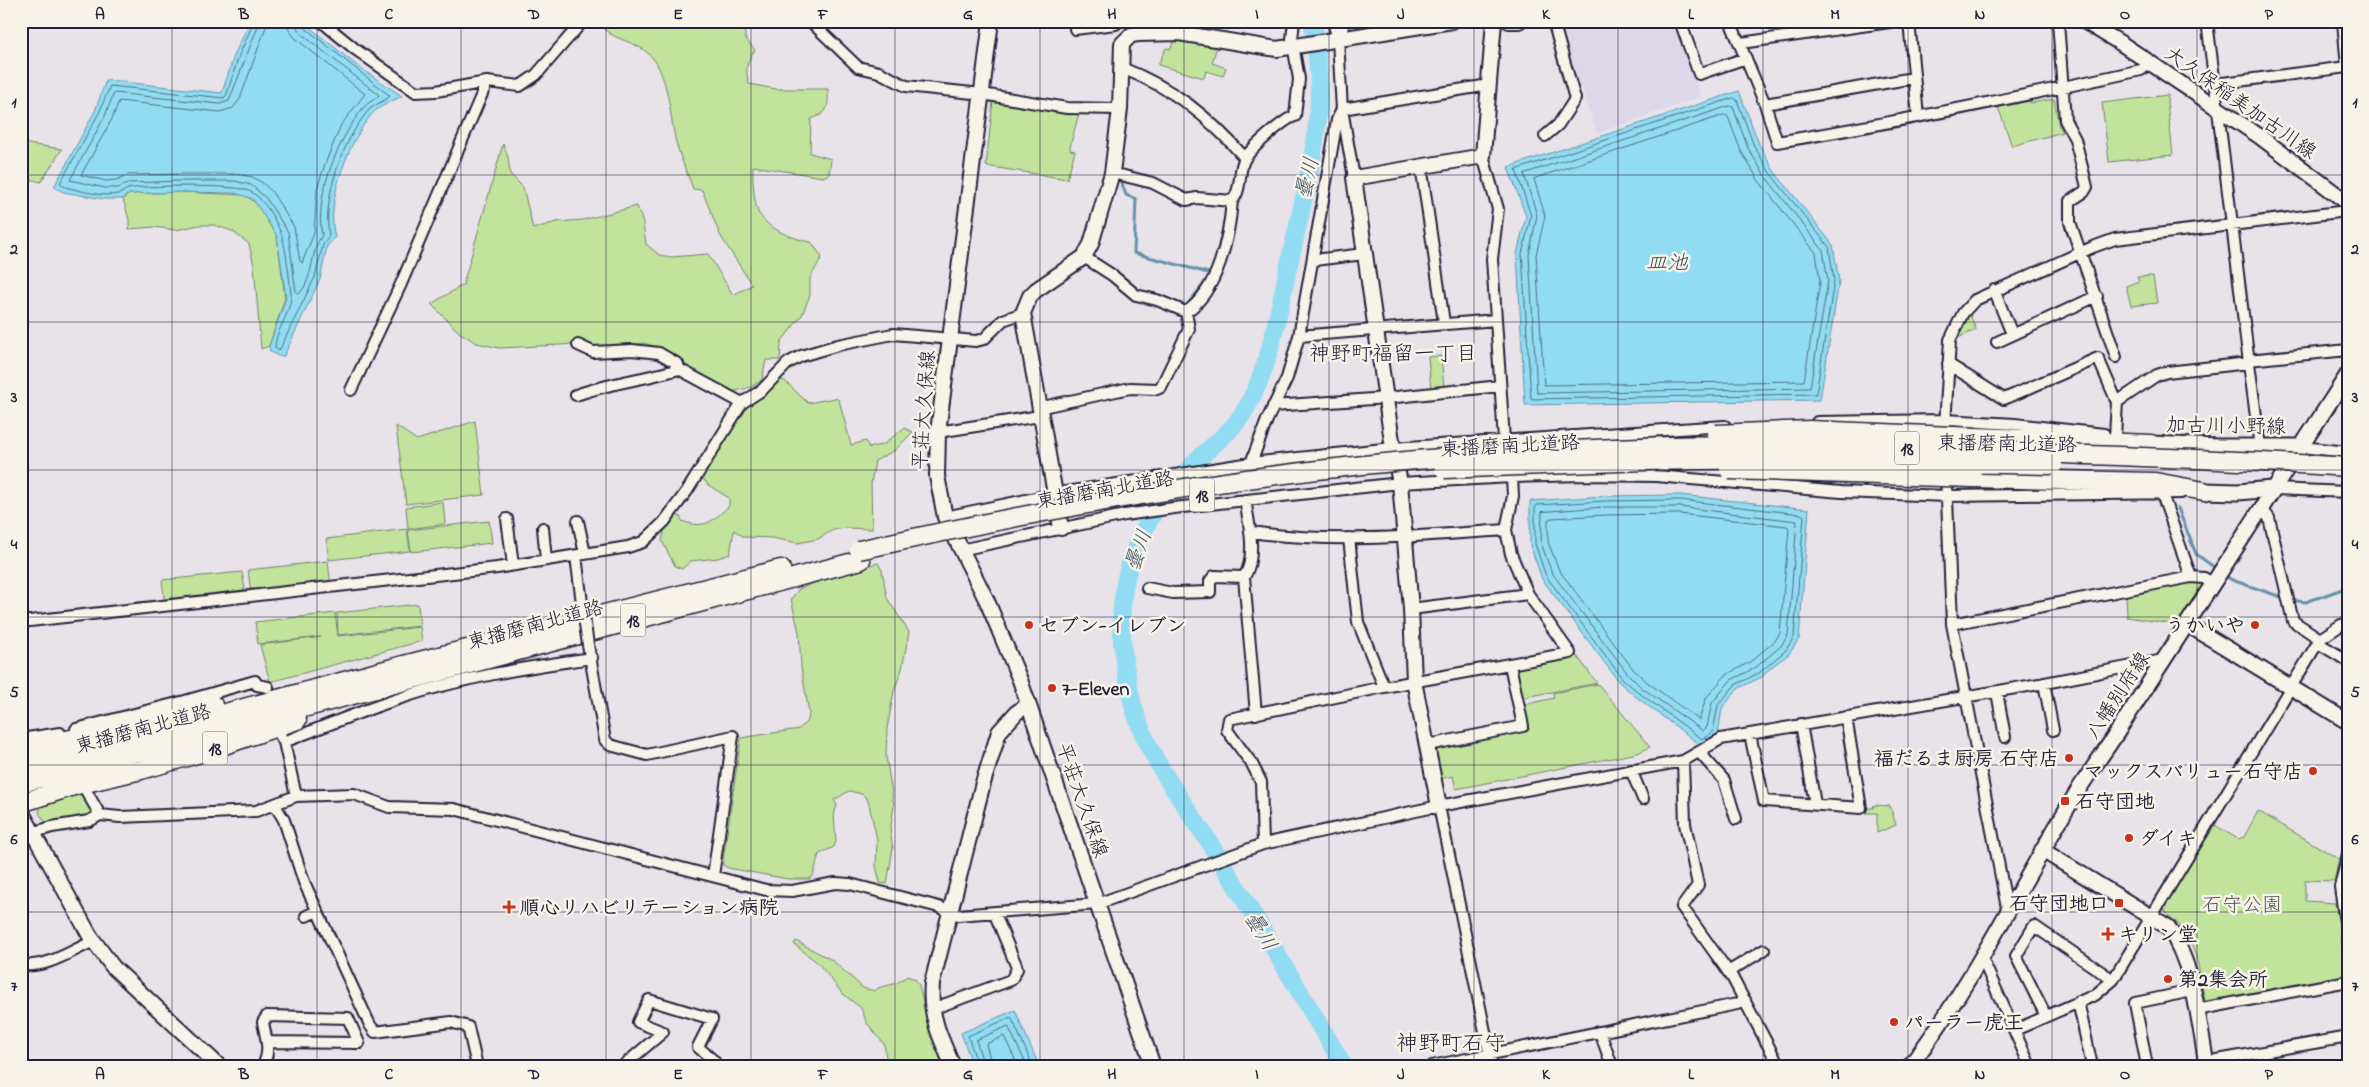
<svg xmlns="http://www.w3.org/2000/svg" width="2369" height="1087" viewBox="0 0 2369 1087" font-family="'Indie Flower','Klee One',sans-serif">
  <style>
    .built { fill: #ded6e9 }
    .green { fill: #c1e39c; stroke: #72826c }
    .water { fill: #91dcf2; stroke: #6592a9 }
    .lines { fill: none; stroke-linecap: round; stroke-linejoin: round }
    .shore { stroke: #4e6c84; stroke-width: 1 }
    .stream { stroke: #6592a9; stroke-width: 3 }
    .river { stroke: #91dcf2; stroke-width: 18 }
    .street-casing { stroke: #22223b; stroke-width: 14 }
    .secondary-casing { stroke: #22223b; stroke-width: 18 }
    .primary-casing { stroke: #22223b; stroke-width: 19 }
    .highway-casing { stroke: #22223b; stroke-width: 21 }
    .street { stroke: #f7f3e8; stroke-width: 10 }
    .secondary { stroke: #f7f3e8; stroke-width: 14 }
    .primary { stroke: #f7f3e8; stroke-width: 15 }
    .highway { stroke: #f7f3e8; stroke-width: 18 }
    .street-bridge-casing { stroke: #22223b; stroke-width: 14; stroke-linecap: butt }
    .highway-bridge-casing { stroke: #22223b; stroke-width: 21; stroke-linecap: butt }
    .street-bridge { stroke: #f7f3e8; stroke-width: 10 }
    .highway-bridge { stroke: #f7f3e8; stroke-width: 18 }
    .grid { fill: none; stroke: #22223b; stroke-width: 1; stroke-opacity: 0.55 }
    .poi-dot { fill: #c8321e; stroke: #f7f3e8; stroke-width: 2 }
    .labels { text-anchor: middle; stroke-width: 5; stroke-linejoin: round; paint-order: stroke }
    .shield { fill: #f7f3e8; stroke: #62616f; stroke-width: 1 }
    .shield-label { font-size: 19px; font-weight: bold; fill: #22223b }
    .street-label { font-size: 20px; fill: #22223b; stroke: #f7f3e8 }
    .poi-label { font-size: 20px; font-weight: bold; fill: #22223b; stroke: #f7f3e8; text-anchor: start }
    .park-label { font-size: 20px; fill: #4a5253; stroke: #f7f3e8 }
    .water-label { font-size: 21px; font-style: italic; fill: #3e5069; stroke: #f7f3e8 }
    .neighbourhood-label { font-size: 21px; fill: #22223b; stroke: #f7f3e8 }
    .quarter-label { font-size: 22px; fill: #22223b; stroke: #f7f3e8 }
    .neatline { fill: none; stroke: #22223b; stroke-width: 2 }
    .grid-label { font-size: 16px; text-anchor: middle; font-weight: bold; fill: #22223b }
  </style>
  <rect width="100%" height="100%" fill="#e8e2e9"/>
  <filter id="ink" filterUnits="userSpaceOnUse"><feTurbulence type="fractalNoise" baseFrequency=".02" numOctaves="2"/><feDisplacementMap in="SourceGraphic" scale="10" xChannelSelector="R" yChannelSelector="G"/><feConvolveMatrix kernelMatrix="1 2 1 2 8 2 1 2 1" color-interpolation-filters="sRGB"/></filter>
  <g filter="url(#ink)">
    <!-- built -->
    <path class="built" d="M1674,21L1701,97L1597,133L1559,22Z"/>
    <!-- green -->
    <path class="green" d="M601,21H744L745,38L755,50C746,61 745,71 749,84L776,89H828C828,108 830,112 811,119L810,153L831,159L829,174L823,177L753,166C752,176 754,206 759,214C769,230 794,239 811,242L822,257L810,278V295L802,315L781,342L780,360H766L762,380L751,387L732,392L703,379L680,361L656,347L644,343L610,348H596L579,344L499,348L477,343L460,333L431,304L463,285L503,144L508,157L510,174L523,187L533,229L556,222L583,220L637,206L643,223L646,244L659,255L672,257L708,254L733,295L752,285L720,235L702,190L693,189C687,172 679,155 675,138C670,114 669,88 658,66C643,38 613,44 600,24Z
      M1176,38L1218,43L1212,63L1226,68L1223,76L1206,71L1204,78L1158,65L1166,48L1170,49Z
      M2168,95L2167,102L2173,155L2109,162L2102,103Z
      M2028,97L2030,103L2054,99L2059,126L2063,132L2012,146L1997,104Z
      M993,101L1079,113L1070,147V150L1075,151L1067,179L986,166Z
      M21,143L62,149L41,182L21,177Z
      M179,192L245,195L257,204L277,236L285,298L269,346L261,349L254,265L249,244L232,231L214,225H199L176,230L154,227L129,229V219L123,199L129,194Z
      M2153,276L2157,303L2131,306L2126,286L2139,281L2137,277Z
      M1969,312L1976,330L1953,340Z
      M1441,356L1444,388L1431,389L1428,357Z
      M779,380L785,381L808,403L835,398L839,400L851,445L866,441L869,448L884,444L904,428L913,432L895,450L875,461L871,483L872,529L845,528L833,530L818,539L798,543L772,538L744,537L734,530L730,554L718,558L691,561L682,569L675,566L662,541L665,527L676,516H680L682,521C706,530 712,521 729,506V498L708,485L701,476L747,403Z
      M475,421L484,495L406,504L396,426L417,440Z
      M443,502L445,524L408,529L406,507Z
      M489,521L492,543L411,552L408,530Z
      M407,529L410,551L329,560L326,539Z
      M328,561L331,586L251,595L248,570Z
      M878,563L882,570L887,598L909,632L902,669L894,691L887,729L886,756L894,806L890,831L893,848L887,884L880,883L876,866L877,839L868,800L862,794L849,791L834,800L837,805L834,815L836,841L834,847L819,854L813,876L809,879H788L728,868L723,865V861L741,738L799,729L808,720L809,713L801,667L799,632L791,599L799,589L835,575Z
      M242,572L246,595L165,605L162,580Z
      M2200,582L2203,586L2178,625L2127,617L2126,593Z
      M418,604L420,626L338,635L337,613Z
      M335,613L338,636L420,627L422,641L270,682L260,645L321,637L258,644L255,622Z
      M1577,656L1597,683L1521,698L1515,672L1518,667Z
      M1598,684L1650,747L1638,753L1456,789L1453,776L1441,779L1436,753L1439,748L1528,731L1523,705L1554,698L1553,693Z
      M81,793L85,796L94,813L93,815L47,824L39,813L41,804Z
      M1874,805L1890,806L1896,825L1877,833V813H1866V808H1873Z
      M2258,811L2339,859L2334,881L2305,880V901L2335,903L2348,972L2344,976L2205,1001C2200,978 2198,951 2185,932C2179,922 2168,918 2164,908L2213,824L2238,839L2244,837Z
      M796,941L832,960L863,988L875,991L878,988L897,983L907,976L915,979L919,985L928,1022L945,1066H878L884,1062L886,1057L884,1044L867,1023L861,1008L842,993L818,963L794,944Z"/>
    <!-- water -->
    <path class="water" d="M250,21H302L360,68L402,96C393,101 379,106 372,114C349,140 325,203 335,237L327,246L320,279L284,356H278L270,351L269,346L286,298L277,236L253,199L235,193L179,192L129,194L122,199H104L63,192L54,187L95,111L106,80L222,93L234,56Z
      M1739,91L1759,144L1774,171L1833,245L1839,281L1820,400L1525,405L1517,254L1526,216L1508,167Z
      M1680,495L1809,509L1799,639L1789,654L1770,668L1762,677L1739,688L1722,708L1718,735L1702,746L1635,696L1619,682L1542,579L1530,545V501L1605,496Z
      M1015,1010L1039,1066H973L961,1033Z"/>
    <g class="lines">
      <!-- shore -->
      <path class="shore" d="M254,21L238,58L227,94L224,98L110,86L99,113L60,183L65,187C82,191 101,197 118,194C122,194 124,190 128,189C141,185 233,185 246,190C262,194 275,219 281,233C285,242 291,287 291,297C290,315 275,331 275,348L279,351L315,277L323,245L329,236C322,198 343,140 368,111C374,104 384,102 390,96L304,27L301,21
        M260,21L229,101L220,104L114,93L105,116L70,180L105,188H118L129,183L179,181H235L251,185L266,198L288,232L296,292L299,294C314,279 310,252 322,235C314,196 339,137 364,107C368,102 375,100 379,95L299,32L295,21
        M268,21L240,99L233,108L220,112L119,101L112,119L81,175L106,181L116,180L128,175L179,174H236L253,177L264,184L272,192L294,227L300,261L302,263L314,233L317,189L325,164L341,125L365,94L295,38L289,30L288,21
        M1734,98L1737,100L1754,146L1770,173L1829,247L1834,281L1816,394L1531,399L1522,254L1531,216L1516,170Z
        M1730,106L1733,107L1748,148L1765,176L1823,250L1828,281L1810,388L1537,393L1529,255L1537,215L1524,174Z
        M1725,115L1728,117L1741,151L1759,181L1816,253L1820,281L1804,381L1544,385L1536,255L1545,216L1534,179Z
        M1680,500L1801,514L1804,516L1794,637L1786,650L1759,673L1735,685L1718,705L1713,732L1702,739L1638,692L1623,679L1546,576L1535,544V508L1537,505L1605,501Z
        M1605,507H1680L1797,521L1788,635L1781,646L1755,668L1731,680L1712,703L1707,727L1703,731L1642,688L1628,674L1552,573L1541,543L1542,512Z
        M1679,514L1787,526L1789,528L1780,633L1775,641L1750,662L1726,675L1706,698L1699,720L1647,682L1633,669L1559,570L1548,542V520L1551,518L1606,515Z
        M978,1066L968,1036L1011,1017L1033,1066
        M984,1066L976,1040L1008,1026L1027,1066
        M992,1066L986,1044L1004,1036L1018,1066"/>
      <!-- stream -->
      <path class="stream" d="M1044,21H1054
        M1120,178L1126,195L1136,199L1134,253L1212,274
        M1214,267L1225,219
        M1187,305L1208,279
        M2178,508L2196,554L2218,570
        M2223,574L2232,580L2284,598
        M2290,600L2306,602L2348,587
        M1752,1026L1762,1046
        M1497,1066L1495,1056H1498"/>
      <!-- river -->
      <path class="river" d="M1313,21C1316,46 1320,72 1319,96C1317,156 1299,216 1287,274C1277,317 1271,361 1250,401C1234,433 1215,441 1192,465C1121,539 1108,608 1133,705C1147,757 1181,798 1209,842C1255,916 1299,991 1344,1066"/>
      <defs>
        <path id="street" d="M321,21L355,49L416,92L436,91L487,82L520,86L536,75L583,21
          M810,21L858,67L879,72L906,86L982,94L1067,108L1120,109
          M1333,21L1338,40L1342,109L1354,178
          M1342,21L1345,38
          M1680,21L1699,74L1746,58
          M1730,21L1765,104L1777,142C1900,122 2020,97 2141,70L2150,63
          M1909,21L1918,117
          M2058,21L2065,120L2075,139L2087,187L2084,192L2070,201V222L2116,357
          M1075,29L1116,24
          M1741,43L1897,21
          M1122,68C1175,89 1208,116 1245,158
          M2215,84L2347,67L2343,21
          M1765,104L1913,78
          M1342,109L1489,85
          M1545,136L1558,125L1575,99L1553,21
          M1483,156L1498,209L1492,259L1504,440
          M1421,165L1444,323
          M1112,173L1153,183L1186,200L1197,198L1232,201
          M1084,257L1112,275L1136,295L1157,300L1186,312
          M1314,260L1364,254
          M1994,290L2012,334
          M1299,336L1496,320
          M1997,342L2097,296
          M578,345L593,352L632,350L659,353L678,364L679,369L742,403
          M2248,360L2348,350
          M2249,363L2260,447
          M1948,364L2004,399L2098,358L2117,402L2115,436
          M351,390L401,284L487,82
          M576,395C609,383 645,379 679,369
          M2117,402L2157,375L2167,372L2249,363L2207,21
          M1273,406L1387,398L1500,386
          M1038,408L1130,388L1157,389L1161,387L1189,329L1186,312C1218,291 1229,238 1232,201C1242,190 1238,173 1244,160C1249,150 1284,119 1295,116L1299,79L1292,39L1294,21
          M1817,422L1945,420L2015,424L2104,434
          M1945,426L1950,340L1963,313L1975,300L2093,247L2115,239L2339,212L2348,209
          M938,432L1040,416
          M2301,447L2348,452
          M1251,463L1267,420L1287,378L1299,336L1337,120L1342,109
          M1946,473L1952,624L2008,913
          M2272,489L2348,492
          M2162,494L2191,577
          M1245,500C1249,522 1257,558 1244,577L1256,714
          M2261,507L2269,518L2293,621L2320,639
          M945,517L1054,494L1251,463L1393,448L1725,426
          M507,519L513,565
          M578,521L585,554
          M543,528L546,560
          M1251,532C1335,544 1421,536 1506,530
          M1349,538L1358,622L1384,687
          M960,550L1125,515L1174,508L1400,483L1512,477L1583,475L1656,476L1841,492L1947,496L2181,493
          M576,556L582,603
          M1147,588L1173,593L1210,592V581L1214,576L1244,577
          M1411,609L1528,594
          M21,622L497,568L628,547L643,542L664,522L687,491L742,403L762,390L788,363L801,356L838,345L893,334L976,341L984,339L1003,320L1023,313
          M1952,624L2191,577L2204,578L2213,584
          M2318,643L2348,661
          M588,645L605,740L610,745L647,755L733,736L713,876
          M2044,683L2053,730
          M1997,692L2005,737
          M1801,724L1815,804
          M76,729L185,701L255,681L257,685L268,687
          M1750,734L1764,801L1861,808L1846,717
          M280,735L284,742L296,796
          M21,739L60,733
          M284,742C322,727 359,712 398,699C460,678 527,667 592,658
          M1428,745L1523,726L1510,665
          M1699,752L1724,780L1736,819
          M1683,761L1685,824L1698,885L1682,907L1732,977L1779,1066
          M1631,770L1643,799
          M77,785L85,789L100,815
          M275,805L284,820L304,882L370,1025L375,1032L451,1022L468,1027L477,1066
          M1439,806L1492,1066
          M21,836L52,827L89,821L100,815L120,817L256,811L296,796L354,794L389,807L454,809L766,890L792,891L835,883L850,884L939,907L958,915L1097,904L1263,844L1439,806L1683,761L1721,739L2045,683L2163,660
          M1263,844L1261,782L1252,764L1227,730L1229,719L1384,687L1570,653L1528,594L1511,554L1506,530L1513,496L1512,477
          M2348,854L2340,887L2348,942
          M306,916L317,911
          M1982,958L2030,1066
          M21,965C48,968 71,951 94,941
          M1728,972L1764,950
          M2078,1001L2092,1066
          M932,1009L1011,980L1017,969L1016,965L994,912
          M2196,1010L2348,981
          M2046,1016L2016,956L2034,926L2113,980
          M2015,1030L2095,995L2113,980L2320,639L2341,625L2348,623
          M1600,1032L1612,1066
          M2206,1062L2348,1037
          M263,1066C271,1049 266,1040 263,1022L267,1016L348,1018L359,1043L267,1042
          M623,1066L663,1032L638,1022L649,1000L712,1019L698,1047L714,1061L715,1066
          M1432,1066L1737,1004L1745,1000
          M2147,1066L2135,1003L2192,991"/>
        <path id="secondary" d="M991,21L938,432L937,476L945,517L987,601L1020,680L1153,1066
          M1509,21H1519
          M2084,21L2122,44L2259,136L2348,203
          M1061,528L1023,313L1030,296L1036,290L1084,257L1091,244L1112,173L1120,109L1122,44L1131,35L1138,34L1179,33L1277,49L1452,21
          M2187,624L2348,722
          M1439,806L1414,681L1411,609L1400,483L1393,448L1354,178L1483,156L1494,21
          M21,811L90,936L113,967L219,1066
          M2042,850L2168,927C2195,967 2198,1020 2207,1066
          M953,1066C940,1038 929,1014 932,983L983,783L999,732L1016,713L1028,704
          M1910,1066C1975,980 2021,883 2077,792C2092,768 2110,745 2125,720C2200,605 2273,489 2348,374"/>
        <path id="primary" d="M2151,444L2218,447H2301
          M2204,491L2238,492L2272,489"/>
        <path id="highway" d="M1976,437L2151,444
          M1973,478L2155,482L2204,491
          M21,751L213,705
          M21,768L404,665L781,569
          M21,783L861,560
          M21,803L77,785L141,770L204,752L297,720"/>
      </defs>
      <!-- street casing -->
      <use href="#street" class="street-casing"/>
      <!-- secondary casing -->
      <use href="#secondary" class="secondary-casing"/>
      <!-- primary casing -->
      <use href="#primary" class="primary-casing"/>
      <!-- highway casing -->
      <use href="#highway" class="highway-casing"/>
      <!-- street -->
      <use href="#street" class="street"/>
      <!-- secondary -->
      <use href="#secondary" class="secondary"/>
      <!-- primary -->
      <use href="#primary" class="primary"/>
      <!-- highway -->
      <use href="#highway" class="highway"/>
      <defs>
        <path id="street-bridge" d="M582,603L588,645"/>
        <path id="highway-bridge" d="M1716,434L1810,430L1976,437
          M1444,469L1645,461L1762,459L2053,465
          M1729,470L1973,478
          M859,550C1060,505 1263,470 1468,456C1565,450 1664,444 1761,445C1869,445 1977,450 2085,455C2172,458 2260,461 2348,467"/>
      </defs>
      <!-- street-bridge casing -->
      <use href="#street-bridge" class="street-bridge-casing"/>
      <!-- highway-bridge casing -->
      <use href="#highway-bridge" class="highway-bridge-casing"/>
      <!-- street-bridge -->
      <use href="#street-bridge" class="street-bridge"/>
      <!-- highway-bridge -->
      <use href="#highway-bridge" class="highway-bridge"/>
    </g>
  </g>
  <!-- grid -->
  <path class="grid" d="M172,21V1066M317,21V1066M461,21V1066M606,21V1066M751,21V1066M895,21V1066M1040,21V1066M1184,21V1066M1329,21V1066M1474,21V1066M1618,21V1066M1763,21V1066M1908,21V1066M2052,21V1066M2197,21V1066M21,175H2348M21,322H2348M21,470H2348M21,617H2348M21,765H2348M21,912H2348"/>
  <!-- markers -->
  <g class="poi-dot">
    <circle cx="1029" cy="625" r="5"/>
    <circle cx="2255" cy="625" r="5"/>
    <circle cx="1052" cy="688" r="5"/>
    <circle cx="2069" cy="758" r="5"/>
    <circle cx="2313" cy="771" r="5"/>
    <rect x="2060" y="796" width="10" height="10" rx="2.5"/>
    <circle cx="2129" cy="838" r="5"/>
    <rect x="2114" y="898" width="10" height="10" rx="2.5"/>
    <path d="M506.5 899.5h5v5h5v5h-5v5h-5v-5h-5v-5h5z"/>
    <path d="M2105.5 926.5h5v5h5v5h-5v5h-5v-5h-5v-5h5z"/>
    <circle cx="2168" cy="979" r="5"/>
    <circle cx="1894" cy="1022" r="5"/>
  </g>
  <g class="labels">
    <!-- shield labels -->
    <g class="shield">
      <rect x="1894.5" y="431.5" width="25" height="33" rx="4"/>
      <rect x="1189.5" y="478.5" width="25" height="33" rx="4"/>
      <rect x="620.5" y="603.5" width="25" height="33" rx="4"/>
      <rect x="202.5" y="731.5" width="25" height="33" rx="4"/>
    </g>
    <g class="shield-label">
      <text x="1907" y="455">18</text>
      <text x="1202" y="502">18</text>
      <text x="633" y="627">18</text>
      <text x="215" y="755">18</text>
    </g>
    <!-- street labels -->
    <g class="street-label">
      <text transform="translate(2241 102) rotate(35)" y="7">大久保稲美加古川線</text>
      <text transform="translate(923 410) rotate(-86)" y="7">平荘大久保線</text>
      <text transform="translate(2226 425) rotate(1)" y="7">加古川小野線</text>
      <text transform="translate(2007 443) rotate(1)" y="7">東播磨南北道路</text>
      <text transform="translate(1510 445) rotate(-3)" y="7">東播磨南北道路</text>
      <text transform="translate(1105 489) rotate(-10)" y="7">東播磨南北道路</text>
      <text transform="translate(535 624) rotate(-15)" y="7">東播磨南北道路</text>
      <text transform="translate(2117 695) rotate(-57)" y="7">八幡別府線</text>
      <text transform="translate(143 728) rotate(-15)" y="7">東播磨南北道路</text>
      <text transform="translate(1083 800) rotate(71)" y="7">平荘大久保線</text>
    </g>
    <!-- poi labels -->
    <g class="poi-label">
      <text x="1039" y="632">セブン-イレブン</text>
      <text x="2245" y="632" text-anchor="end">うかいや</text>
      <text x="1062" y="695">7-Eleven</text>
      <text x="2059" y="765" text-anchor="end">福だるま厨房 石守店</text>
      <text x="2303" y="778" text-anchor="end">マックスバリュー石守店</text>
      <text x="2075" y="808">石守団地</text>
      <text x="2139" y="845">ダイキ</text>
      <text x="2109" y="910" text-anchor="end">石守団地口</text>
      <text x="520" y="914">順心リハビリテーション病院</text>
      <text x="2118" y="941">キリン堂</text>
      <text x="2178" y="986">第2集会所</text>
      <text x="1904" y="1029">パーラー虎王</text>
    </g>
    <!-- park labels -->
    <g class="park-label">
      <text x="2242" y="911">石守公園</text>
    </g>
    <!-- water labels -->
    <g class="water-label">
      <text transform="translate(1307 178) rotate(-77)" y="7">曇川</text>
      <text x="1667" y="269">皿池</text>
      <text transform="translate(1138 550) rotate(-70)" y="7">曇川</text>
      <text transform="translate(1261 931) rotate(58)" y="7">曇川</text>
    </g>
    <!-- neighbourhood labels -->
    <g class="neighbourhood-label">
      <text x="1393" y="360">神野町福留一丁目</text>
    </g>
    <!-- quarter labels -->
    <g class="quarter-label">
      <text x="1451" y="1050">神野町石守</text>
    </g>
  </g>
  <!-- margin -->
  <rect width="2369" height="1087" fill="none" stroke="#f7f3e8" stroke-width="55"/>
  <rect x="28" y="28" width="2314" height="1032" class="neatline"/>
  <g class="grid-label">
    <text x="100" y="19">A</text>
    <text x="244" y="19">B</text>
    <text x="389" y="19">C</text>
    <text x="534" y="19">D</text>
    <text x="678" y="19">E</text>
    <text x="823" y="19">F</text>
    <text x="968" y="19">G</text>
    <text x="1112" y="19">H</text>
    <text x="1257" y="19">I</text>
    <text x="1401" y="19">J</text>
    <text x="1546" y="19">K</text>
    <text x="1691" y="19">L</text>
    <text x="1835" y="19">M</text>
    <text x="1980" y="19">N</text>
    <text x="2125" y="19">O</text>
    <text x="2269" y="19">P</text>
    <text x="14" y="107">1</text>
    <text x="2355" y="107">1</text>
    <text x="14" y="254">2</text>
    <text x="2355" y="254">2</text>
    <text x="14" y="402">3</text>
    <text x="2355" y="402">3</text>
    <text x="14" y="549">4</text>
    <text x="2355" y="549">4</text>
    <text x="14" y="697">5</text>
    <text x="2355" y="697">5</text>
    <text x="14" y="844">6</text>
    <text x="2355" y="844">6</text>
    <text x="14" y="991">7</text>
    <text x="2355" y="991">7</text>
    <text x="100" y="1079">A</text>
    <text x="244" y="1079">B</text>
    <text x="389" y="1079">C</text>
    <text x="534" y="1079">D</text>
    <text x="678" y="1079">E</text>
    <text x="823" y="1079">F</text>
    <text x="968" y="1079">G</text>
    <text x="1112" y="1079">H</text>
    <text x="1257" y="1079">I</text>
    <text x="1401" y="1079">J</text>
    <text x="1546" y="1079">K</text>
    <text x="1691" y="1079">L</text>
    <text x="1835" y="1079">M</text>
    <text x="1980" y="1079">N</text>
    <text x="2125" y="1079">O</text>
    <text x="2269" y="1079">P</text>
  </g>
</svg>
